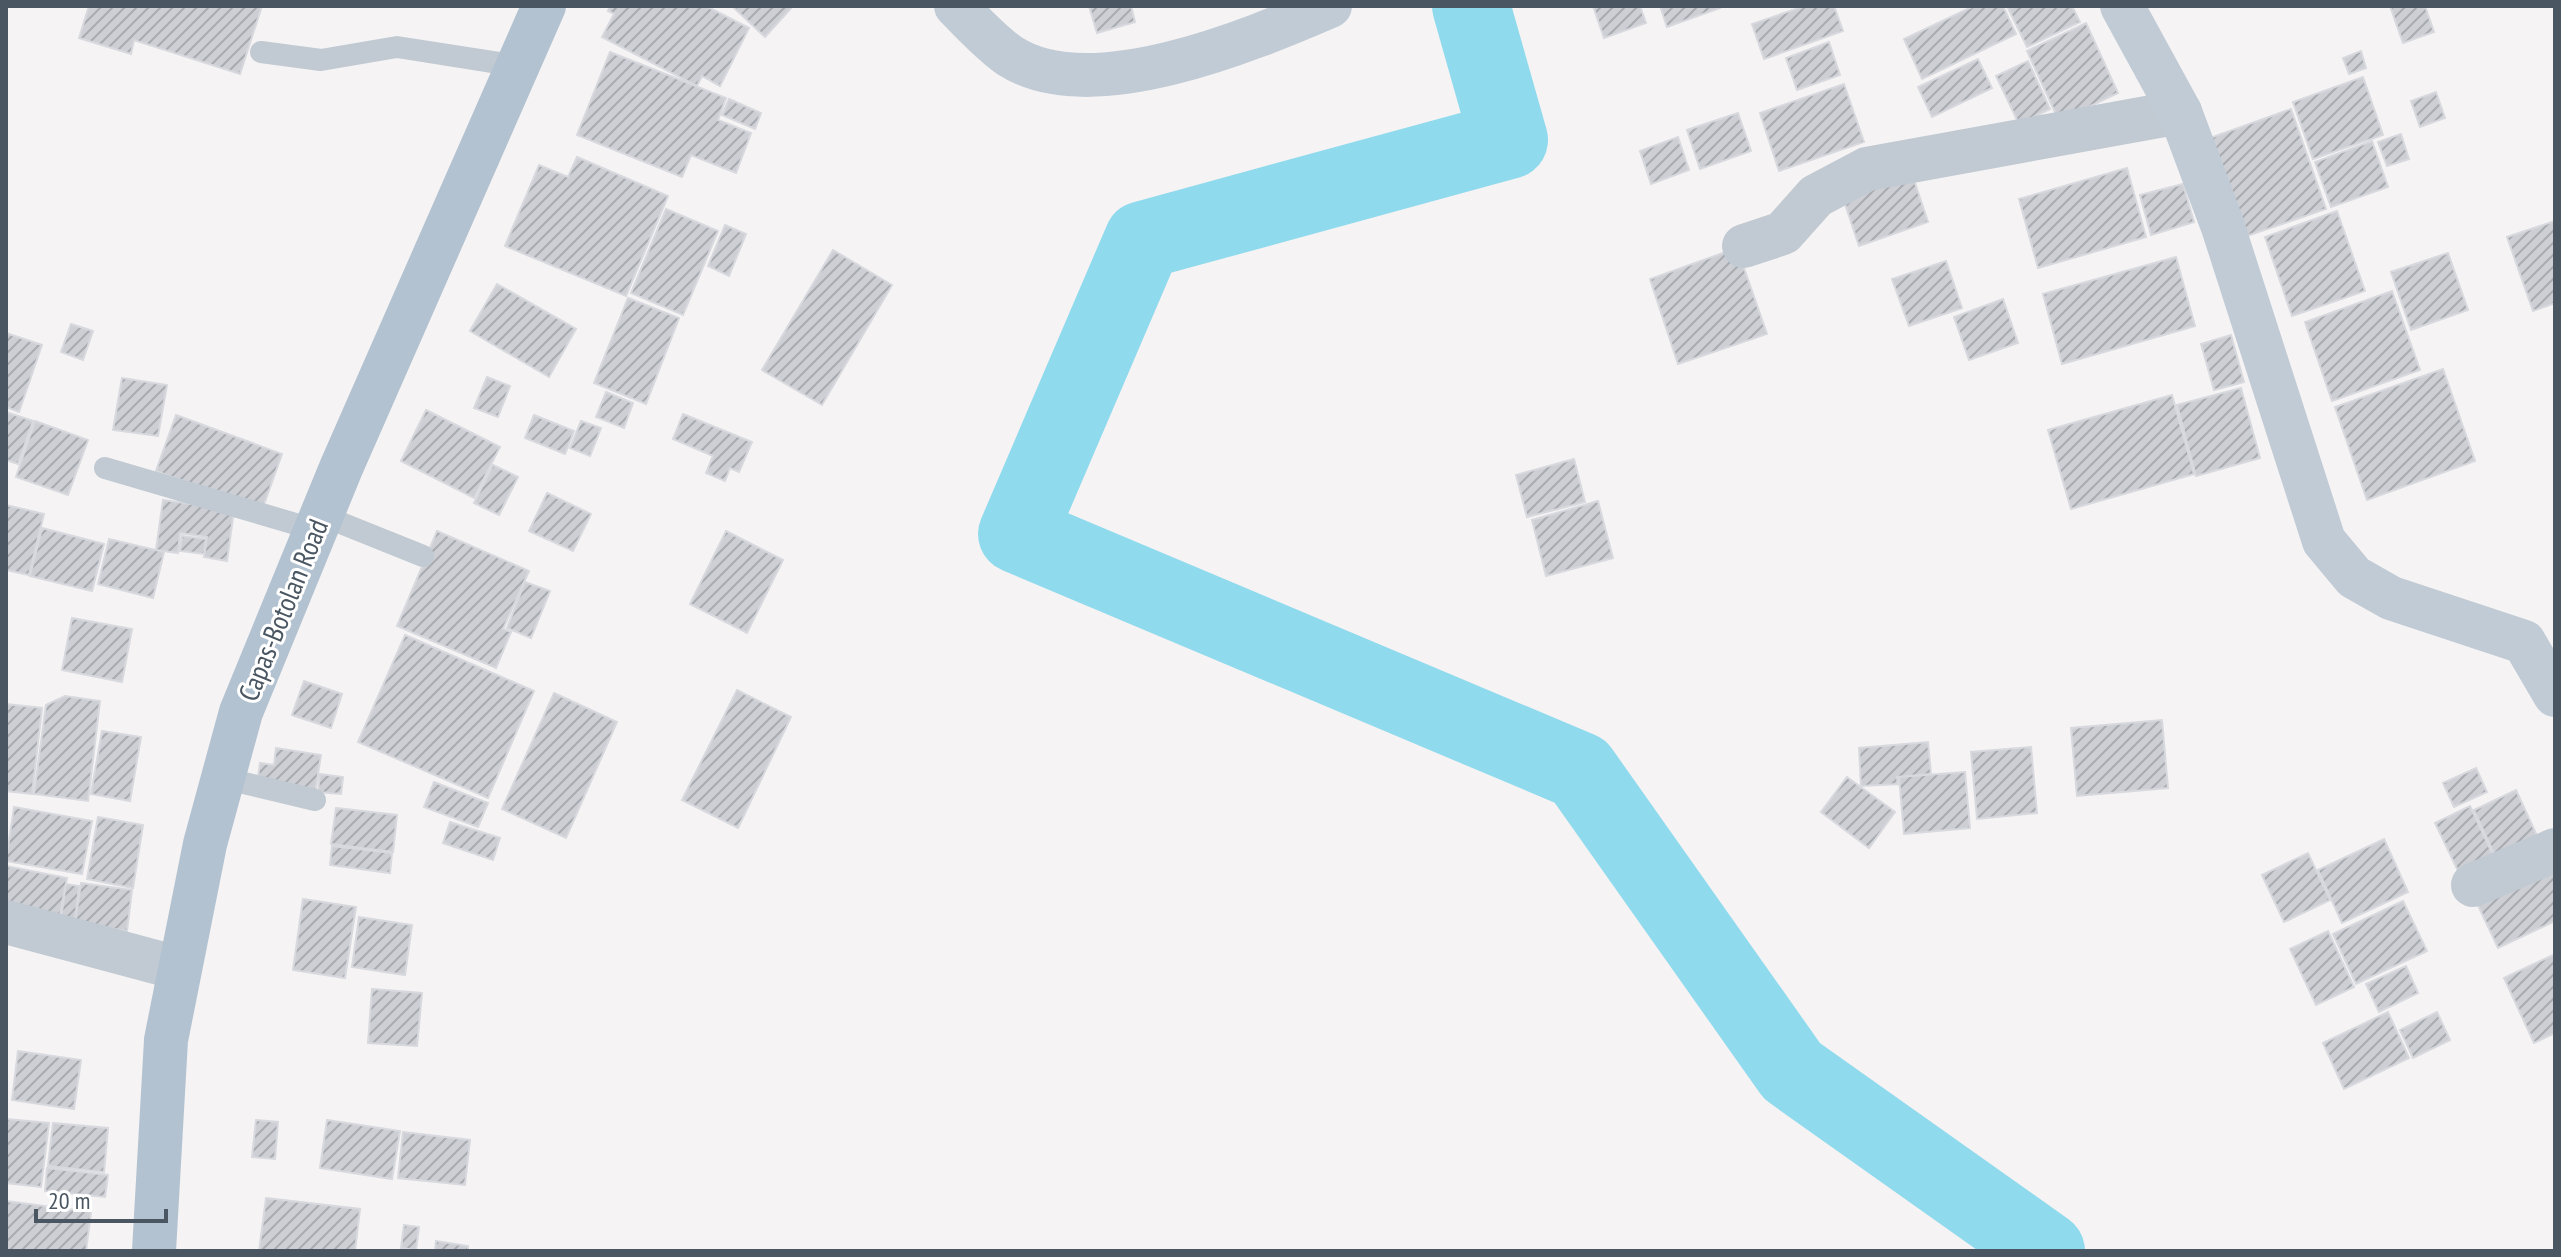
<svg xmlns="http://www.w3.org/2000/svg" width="2561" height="1257" viewBox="0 0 2561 1257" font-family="'PT Sans Narrow',sans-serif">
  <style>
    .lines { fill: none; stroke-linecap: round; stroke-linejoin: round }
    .river { stroke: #90daee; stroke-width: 78 }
    .building { fill: url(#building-hatch); stroke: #d7d9de; stroke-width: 2 }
    .lane { stroke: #c1cad2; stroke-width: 22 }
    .street { stroke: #c1cad2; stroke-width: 44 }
    .secondary { stroke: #c1cbd6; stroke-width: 44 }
    .primary { stroke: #b3c2d1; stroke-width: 44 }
    .labels { text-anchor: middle; stroke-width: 6; stroke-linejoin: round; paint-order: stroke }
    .street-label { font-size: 28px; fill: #4a5661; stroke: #fff }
  </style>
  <defs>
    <pattern id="building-hatch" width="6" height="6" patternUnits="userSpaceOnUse" patternTransform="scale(2)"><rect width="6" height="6" fill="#cdcfd5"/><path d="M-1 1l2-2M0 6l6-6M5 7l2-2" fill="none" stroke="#a8abb0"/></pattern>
  </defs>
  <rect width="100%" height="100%" fill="#f5f3f3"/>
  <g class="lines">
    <!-- river -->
    <path class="river" d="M1471,6L1509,140L1143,240L1017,534L1580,771L1792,1071L2046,1251"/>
  </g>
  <!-- building -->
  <path class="building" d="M89,6H262L240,74L134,40L131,54L79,38Z
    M610,6H706L749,28L720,86L702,76L697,86L602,37L614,14L608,11Z
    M732,6H793L765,37Z
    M1089,6H1131L1135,22L1097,33Z
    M1593,6H1640L1646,23L1604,38Z
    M1660,6H1719L1720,8L1667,27Z
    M1805,6H1834L1843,31L1764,59L1752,24Z
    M1974,6H2003L2016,34L1922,79L1904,39Z
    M2007,6H2072L2080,22L2027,47Z
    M2390,6H2425L2434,32L2403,43Z
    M2086,23L2118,93L2059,121L2027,51Z
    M1829,42L1840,75L1797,90L1786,58Z
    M2361,51L2366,68L2349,74L2343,58Z
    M610,52L726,98L718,120L751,133L736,173L691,155L682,177L577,135Z
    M1978,59L1992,88L1932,117L1918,87Z
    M2028,61L2050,109L2019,124L1996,76Z
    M2363,77L2383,135L2313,159L2293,102Z
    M1844,84L1864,142L1779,171L1760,113Z
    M2436,92L2445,118L2420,127L2411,101Z
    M729,99L761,113L755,129L722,115Z
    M2291,109L2326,209L2241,238L2207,139Z
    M1738,113L1751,151L1700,169L1687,130Z
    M2401,134L2409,159L2387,166L2378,142Z
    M1678,137L1689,170L1651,184L1640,151Z
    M2372,141L2388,187L2331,207L2315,162Z
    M577,157L668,196L626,296L505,246L539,165L568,177Z
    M1910,168L1928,222L1859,246L1841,192Z
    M2127,168L2146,237L2038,268L2019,199Z
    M2183,184L2194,222L2151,235L2140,195Z
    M666,209L718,231L683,315L631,293Z
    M2337,211L2365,291L2292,316L2265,237Z
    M2555,221V303L2533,311L2507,237Z
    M725,225L746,234L729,276L708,266Z
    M1737,248L1767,334L1678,364L1650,279Z
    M833,250L892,285L822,405L762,370Z
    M2448,253L2468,310L2411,330L2391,272Z
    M2176,257L2195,326L2062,364L2043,294Z
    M1946,261L1962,308L1909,326L1892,279Z
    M497,284L576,329L549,377L470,331Z
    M2392,291L2420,370L2332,401L2305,322Z
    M628,298L679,318L646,404L594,383Z
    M2003,299L2018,343L1969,360L1954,317Z
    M71,324L93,331L83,360L61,352Z
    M6,333L42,345L19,412L6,407Z
    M2231,335L2244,382L2214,390L2201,344Z
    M2443,369L2475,461L2367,500L2335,407Z
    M487,377L510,386L498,417L474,408Z
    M122,378L167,385L158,436L113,430Z
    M2241,388L2260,458L2196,476L2177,405Z
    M606,392L633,403L624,428L596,417Z
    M2172,395L2194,474L2071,509L2048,430Z
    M426,410L500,447L474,498L401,461Z
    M6,412L33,421L18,464L6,460Z
    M683,414L752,442L739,472L730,468L725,481L706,473L713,456L673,439Z
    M176,415L282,454L262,510L156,471Z
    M534,415L574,431L565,454L525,438Z
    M35,421L88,440L68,495L16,477Z
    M581,421L601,428L590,456L570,448Z
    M1574,459L1585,502L1527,517L1516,475Z
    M493,465L518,477L499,515L474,503Z
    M547,493L591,514L573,551L529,531Z
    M163,500L234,510L227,561L204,557L207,537L180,533L178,553L156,550Z
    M1598,501L1613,558L1546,576L1532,520Z
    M6,505L44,514L29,575L6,570Z
    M42,528L104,544L92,591L30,576Z
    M437,531L529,571L503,629L511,632L496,668L397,626Z
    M726,531L783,560L747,633L690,604Z
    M182,536L206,539L204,554L180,551Z
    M109,539L164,552L153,598L98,584Z
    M525,582L550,591L531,638L507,628Z
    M72,618L132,629L122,682L62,670Z
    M405,635L534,691L488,798L358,742Z
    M304,681L342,694L331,728L292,715Z
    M737,690L791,717L738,828L682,800Z
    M554,693L617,722L566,838L502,809Z
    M65,696L100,701L88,801L34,794L46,705Z
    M6,704L42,708L32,794L6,791Z
    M2162,720L2168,788L2077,796L2071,728Z
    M102,731L141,737L130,801L91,794Z
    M1928,742L1931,774L1897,777L1898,784L1861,786L1859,748Z
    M2031,747L2037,813L1977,819L1971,752Z
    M276,748L321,755L315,793L257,784L260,763L274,765Z
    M2476,768L2487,792L2454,807L2443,783Z
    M1965,772L1970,828L1904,834L1899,777Z
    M320,774L343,777L341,794L318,792Z
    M1847,777L1895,812L1869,848L1821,812Z
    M434,782L488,803L478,827L424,807Z
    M2516,790L2539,840L2497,860L2474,810Z
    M2470,806L2493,855L2458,871L2435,823Z
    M14,807L92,821L82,874L6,861Z
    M336,808L397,815L393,852L331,844Z
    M98,817L143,825L133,888L87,879Z
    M450,822L500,838L493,860L443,843Z
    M2384,839L2408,892L2342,923L2318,870Z
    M332,846L392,853L390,873L330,865Z
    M2308,853L2330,900L2284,922L2262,875Z
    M6,866L67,878L58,925L6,920Z
    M2555,869V921L2498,948L2475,899Z
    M81,883L132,890L127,931L75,923Z
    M66,884L79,886L75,920L61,918Z
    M303,899L356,907L345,978L293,970Z
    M2403,901L2427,951L2356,984L2333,934Z
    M359,917L412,925L405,975L352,967Z
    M2328,931L2354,987L2316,1005L2290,949Z
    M2555,954V1033L2534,1043L2504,978Z
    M2406,966L2418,993L2379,1012L2366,984Z
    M372,989L422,993L417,1046L368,1043Z
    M2388,1012L2409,1058L2344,1089L2323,1043Z
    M2437,1012L2450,1040L2413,1058L2400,1030Z
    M18,1051L81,1060L74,1109L12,1100Z
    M6,1119L49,1123L41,1187L6,1183Z
    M256,1120L278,1122L275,1159L252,1157Z
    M327,1120L400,1131L392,1179L320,1168Z
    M53,1123L108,1128L104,1172L48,1166Z
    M403,1132L470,1140L465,1185L398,1178Z
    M47,1168L108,1175L105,1197L45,1191Z
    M266,1198L360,1209L355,1251H259Z
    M6,1201L91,1212L86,1251H6Z
    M404,1225L419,1227L416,1250L401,1248Z
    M436,1241L468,1246V1251H435Z"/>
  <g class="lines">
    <!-- lane -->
    <path class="lane" d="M261,52L321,60L397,47L518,66
      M105,468L316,530
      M321,515L423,556
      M223,778L315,800"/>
    <!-- street -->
    <path class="street" d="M1744,246L1783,233L1816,196L1867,169L2180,112
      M2473,885L2555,850
      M6,922L178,968"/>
    <!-- secondary -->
    <path class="secondary" d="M956,6C972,22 991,43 1010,56C1090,108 1251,40 1330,6
      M2122,6L2180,112L2223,227L2324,541L2354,577L2391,598L2524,642L2555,695"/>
    <!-- primary -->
    <path class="primary" d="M154,1251L166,1040L205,844L241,712L341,468L544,6"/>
  </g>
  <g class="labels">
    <!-- street labels -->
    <g class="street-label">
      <text transform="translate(283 610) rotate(-68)" y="10">Capas-Botolan Road</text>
    </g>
  </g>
  <!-- border -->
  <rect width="2561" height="1257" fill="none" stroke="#4a5661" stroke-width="16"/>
  <!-- scale -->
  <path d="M36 1209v12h130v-12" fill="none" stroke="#4a5661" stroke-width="4"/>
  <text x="48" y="1209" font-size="24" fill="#4a5661" stroke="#ffffff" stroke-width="6" paint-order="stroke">20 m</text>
</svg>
